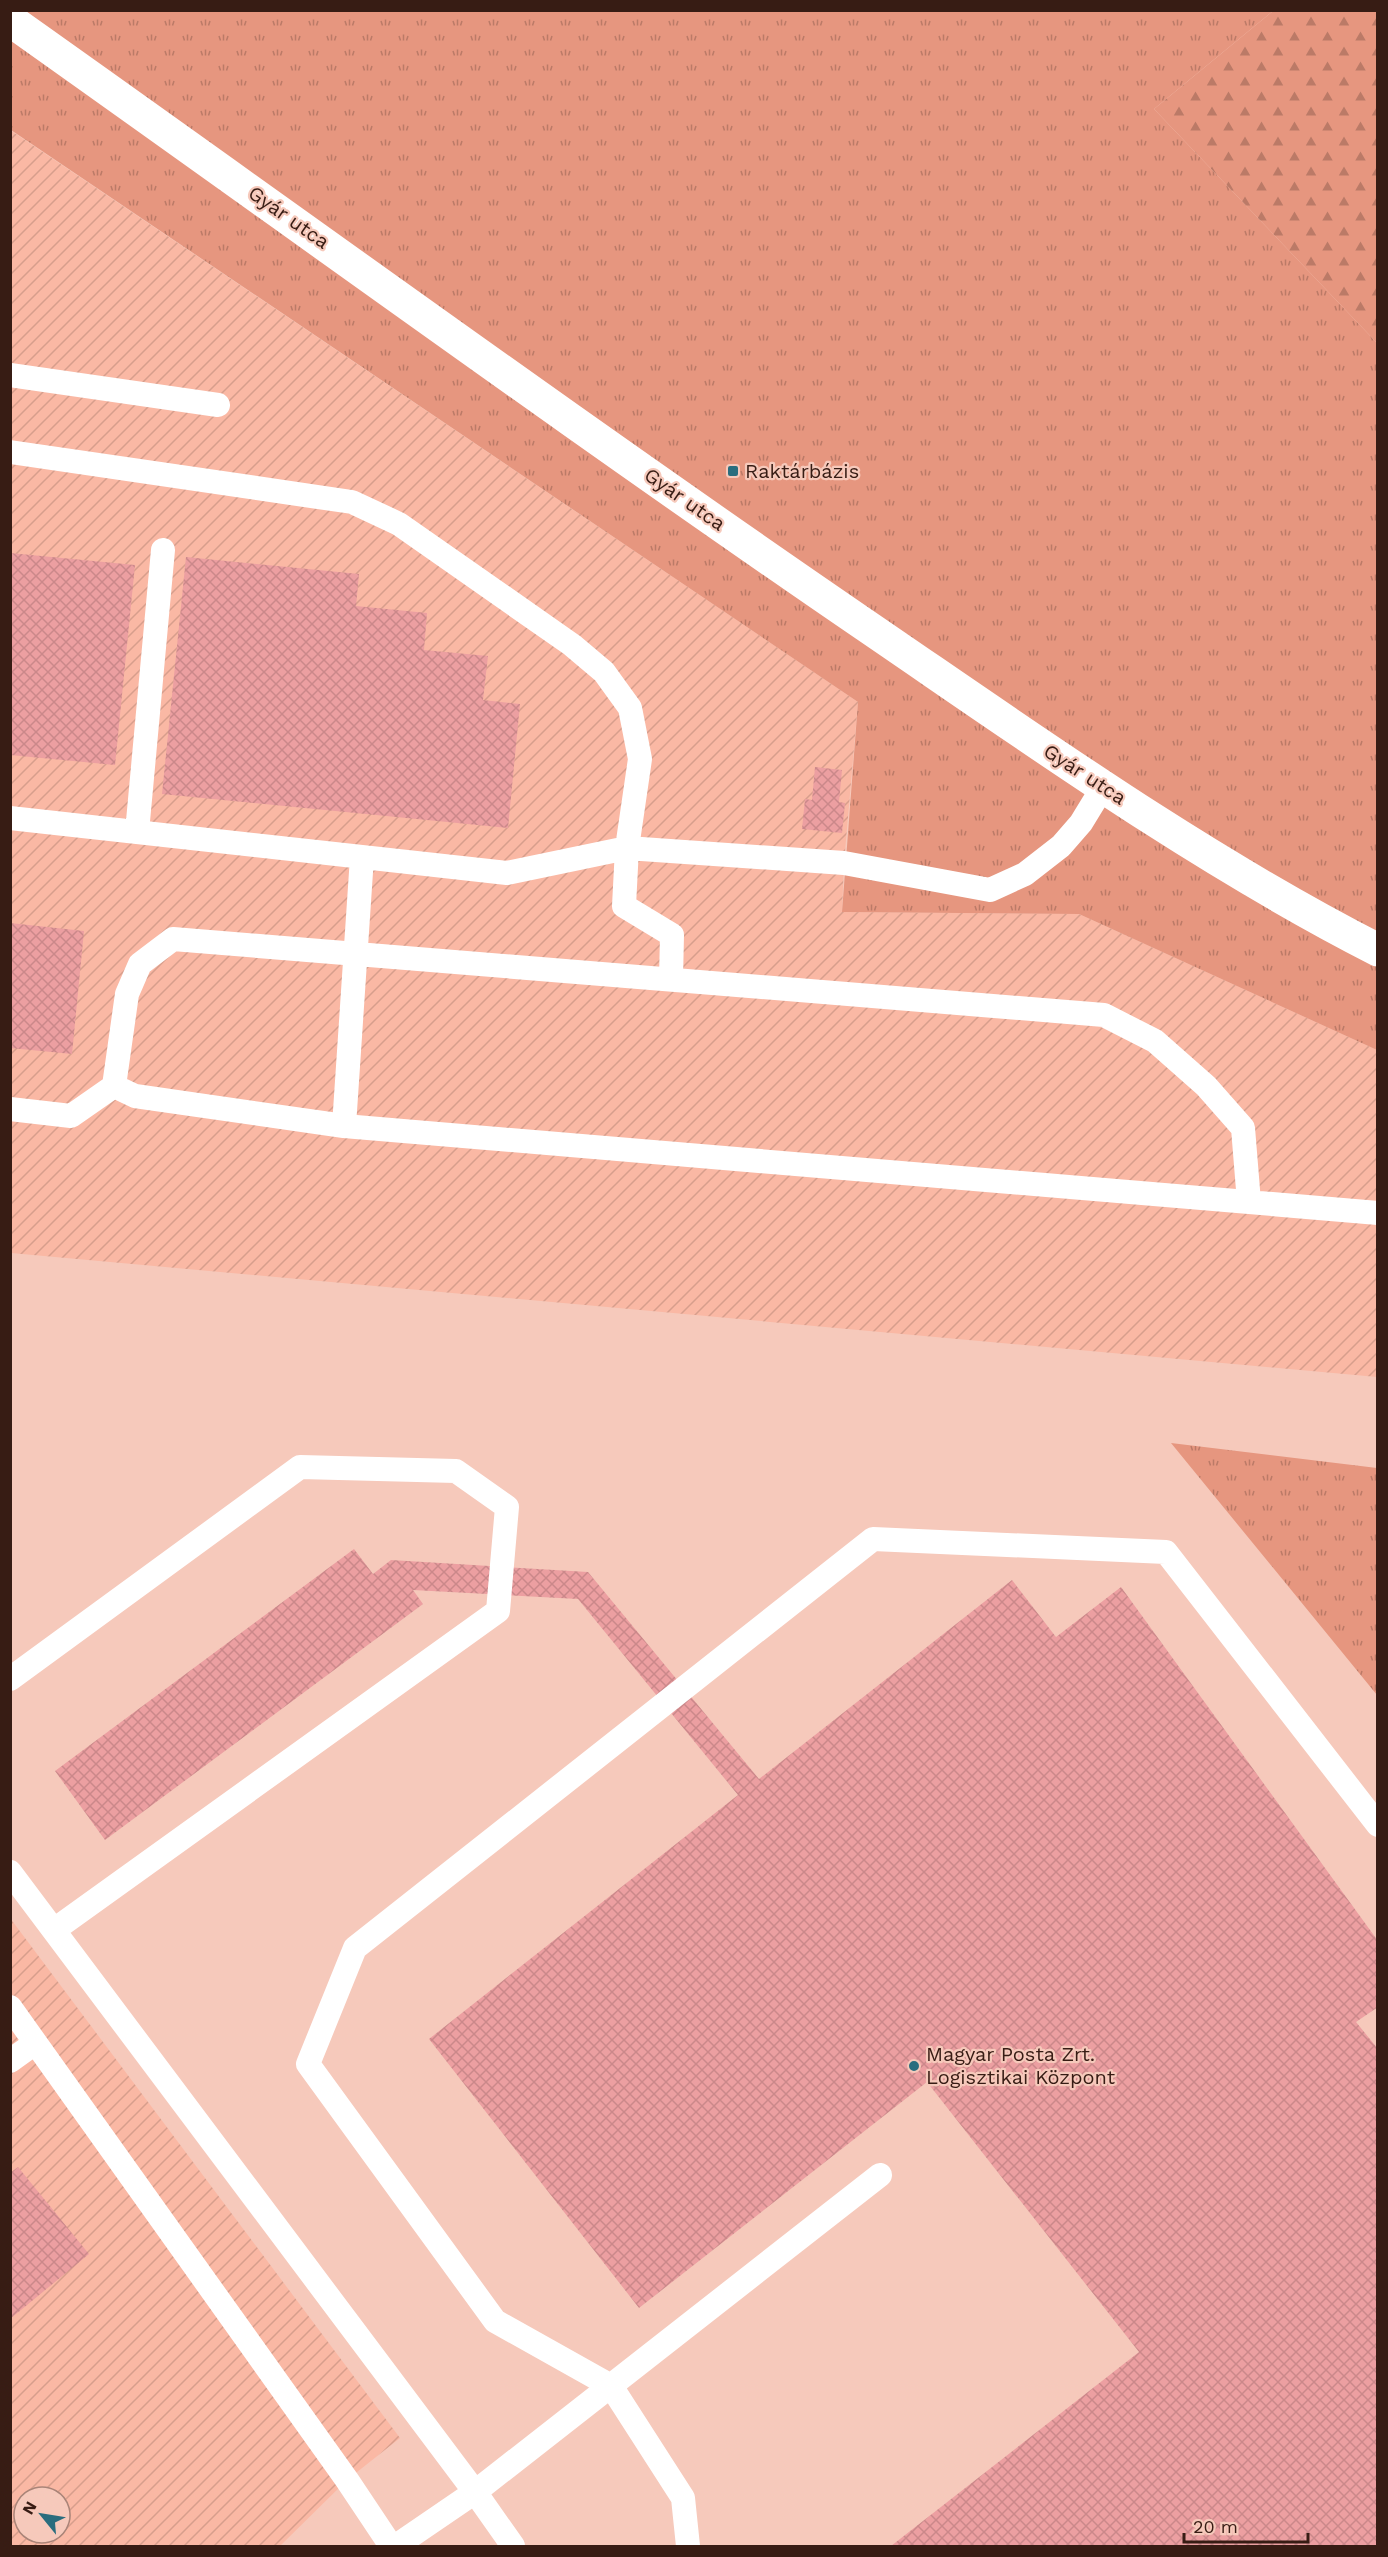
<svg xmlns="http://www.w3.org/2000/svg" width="1388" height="2557" viewBox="0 0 1388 2557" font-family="'Work Sans',sans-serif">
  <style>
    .industrial { fill: url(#industrial-furrows); fill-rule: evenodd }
    .grass { fill: url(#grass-tufts) }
    .forest { fill: url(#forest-firs) }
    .building { fill: url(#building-cross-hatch) }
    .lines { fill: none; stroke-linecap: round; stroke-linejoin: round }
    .service { stroke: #fff; stroke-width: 24 }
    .secondary { stroke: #fff; stroke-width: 33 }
    .poi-dot { fill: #2a6d7e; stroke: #f6c9bb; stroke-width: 2 }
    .labels { text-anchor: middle; stroke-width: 4.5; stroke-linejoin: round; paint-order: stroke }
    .street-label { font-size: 20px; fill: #371c14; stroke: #f6c9bb }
    .poi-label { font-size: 20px; fill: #371c14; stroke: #f6c9bb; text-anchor: start }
  </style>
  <defs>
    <pattern id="industrial-furrows" width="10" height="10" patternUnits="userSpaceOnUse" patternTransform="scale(1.5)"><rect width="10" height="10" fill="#fab8a4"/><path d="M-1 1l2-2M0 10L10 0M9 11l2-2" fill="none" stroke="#d79e8c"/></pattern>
    <pattern id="grass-tufts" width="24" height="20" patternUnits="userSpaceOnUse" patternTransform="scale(1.5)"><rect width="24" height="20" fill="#e6967f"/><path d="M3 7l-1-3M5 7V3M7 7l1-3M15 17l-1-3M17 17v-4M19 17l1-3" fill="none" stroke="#bb7a67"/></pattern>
    <pattern id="forest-firs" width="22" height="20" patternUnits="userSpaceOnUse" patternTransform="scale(1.5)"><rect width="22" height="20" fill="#e6967f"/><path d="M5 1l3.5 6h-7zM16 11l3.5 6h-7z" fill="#bb7a67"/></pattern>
    <pattern id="building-cross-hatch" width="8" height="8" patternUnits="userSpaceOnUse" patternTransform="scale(1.5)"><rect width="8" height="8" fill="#ec9fa1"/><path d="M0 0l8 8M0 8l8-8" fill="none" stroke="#cb888a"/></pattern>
  </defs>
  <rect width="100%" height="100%" fill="#f6c9bb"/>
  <!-- industrial -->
  <path class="industrial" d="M10,130L858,702L844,863L842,912L1079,914L1377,1050V1377L11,1253Z
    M10,1918L400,2438L347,2480L280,2546H11ZM24,2497H60V2533H24Z"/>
  <!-- grass -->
  <path class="grass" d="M10,11H1273L1154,109L1377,343V1050L1079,914L842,912L858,702L11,130Z
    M1171,1443L1377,1468V1695Z"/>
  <!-- forest -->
  <path class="forest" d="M1273,11H1377V343L1154,109Z"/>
  <!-- building -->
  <path class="building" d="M10,553L135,565L115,765L10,755Z
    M186,557L359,574L356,606L427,613L424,650L488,656L483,700L520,704L508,828L162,794Z
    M815,767L842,770L839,802L845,803L842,833L802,829L805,799L812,800Z
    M10,923L84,931L72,1054L10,1048Z
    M354,1549L373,1574L391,1560L588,1572L759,1779L1012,1580L1056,1637L1121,1587L1378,1941V2007L1356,2022L1378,2049V2546H891L1139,2352L927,2082L639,2308L429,2039L738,1795L578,1599L413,1590L423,1604L105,1840L55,1771Z
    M18,2167L89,2254L10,2319V2173Z"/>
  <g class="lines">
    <!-- service -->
    <path class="service" d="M10,375L218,405
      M10,452L352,502L399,524L572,645L604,672L630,708L640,759L627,848L624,906L672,935L671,979
      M10,818L507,873L627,848L844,863L990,890L1025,874L1061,846L1081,823L1103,787
      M137,832L163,550
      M362,857L344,1126L1378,1213
      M10,1109L71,1116L114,1086
      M344,1126L135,1096L114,1086L127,994L140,964L173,939L1104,1015L1155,1041L1206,1086L1243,1128L1249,1202
      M10,1679L300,1467L456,1471L507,1507L498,1611L54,1930
      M10,1872L475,2492L513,2546
      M10,2007L347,2480L391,2546
      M10,2061L35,2043
      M396,2546L475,2492L880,2175
      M688,2546L683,2498L611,2386L495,2321L308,2064L355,1948L873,1539L1166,1552L1378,1825"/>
    <!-- secondary -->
    <path class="secondary" d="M10,20C295,222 577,428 865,625C1032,739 1198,858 1378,950"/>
  </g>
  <!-- markers -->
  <g class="poi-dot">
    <rect x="727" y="465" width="12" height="12" rx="3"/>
    <circle cx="914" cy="2066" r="6"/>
  </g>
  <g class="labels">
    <!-- street labels -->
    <g class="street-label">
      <text transform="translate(289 217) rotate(35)" y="7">Gyár utca</text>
      <text transform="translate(685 499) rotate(35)" y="7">Gyár utca</text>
      <text transform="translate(1085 774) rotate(33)" y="7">Gyár utca</text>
    </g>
    <!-- poi labels -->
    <g class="poi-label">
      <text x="745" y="478">Raktárbázis</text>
      <text x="926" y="2061">Magyar Posta Zrt.<tspan x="926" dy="23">Logisztikai Központ</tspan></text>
    </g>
  </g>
  <!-- border -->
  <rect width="1388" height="2557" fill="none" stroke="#371c14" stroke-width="24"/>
  <!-- north arrow -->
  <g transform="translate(42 2515) rotate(300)"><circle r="28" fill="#f6c9bb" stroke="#aa8478" stroke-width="1.5"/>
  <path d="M0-4.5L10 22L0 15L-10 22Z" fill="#2a6d7e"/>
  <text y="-9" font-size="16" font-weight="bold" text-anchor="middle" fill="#371c14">N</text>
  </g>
  <!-- scale -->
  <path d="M1184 2533v9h124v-9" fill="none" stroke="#371c14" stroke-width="3"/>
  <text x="1193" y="2533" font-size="18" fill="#371c14" stroke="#f6c9bb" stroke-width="4.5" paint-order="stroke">20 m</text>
</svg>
